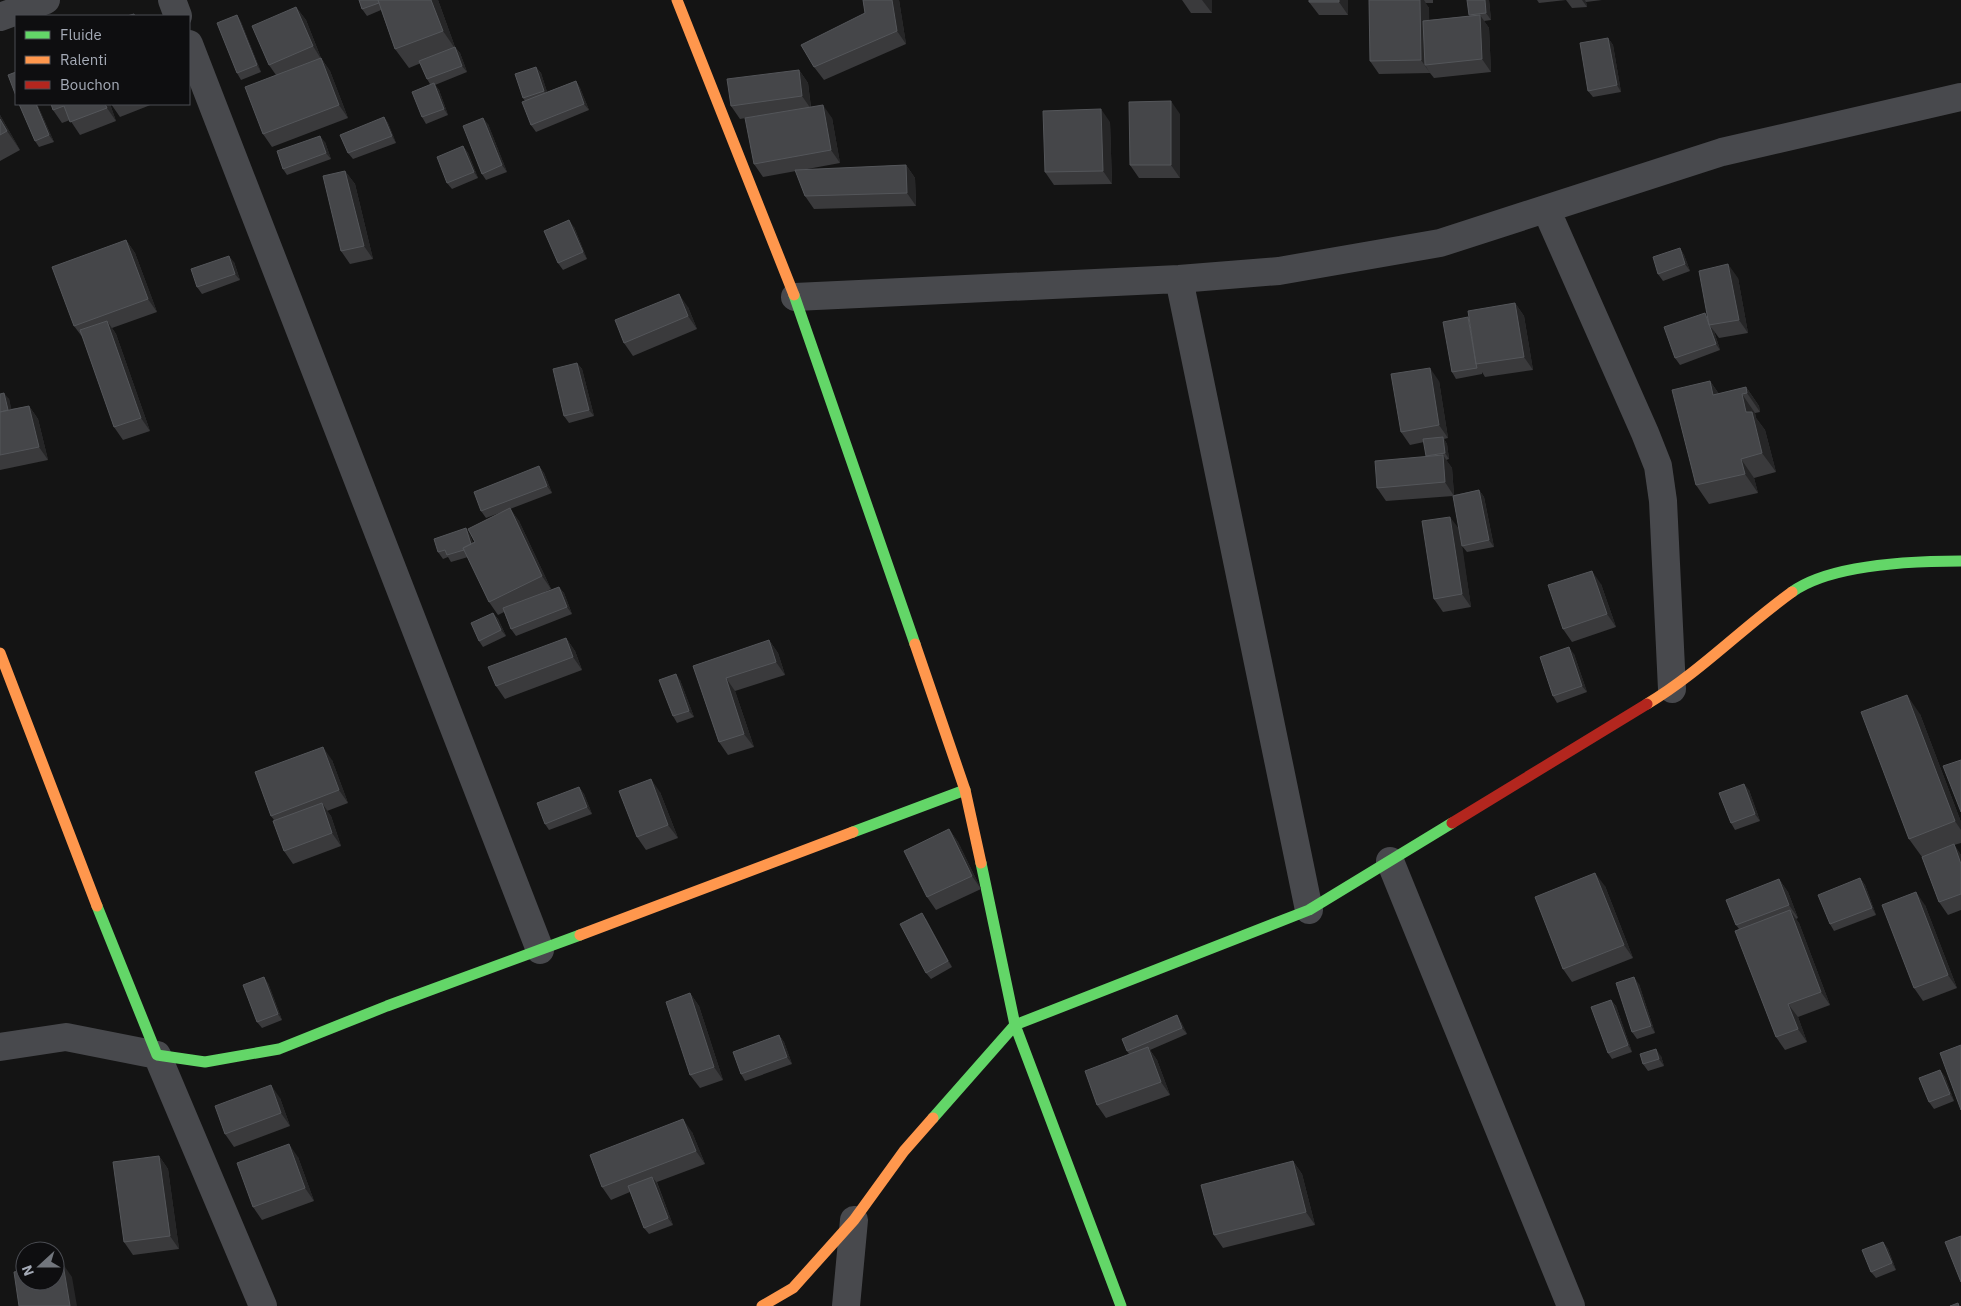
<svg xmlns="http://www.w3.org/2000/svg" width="1961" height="1306" viewBox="0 0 1961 1306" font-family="'IBM Plex Sans',sans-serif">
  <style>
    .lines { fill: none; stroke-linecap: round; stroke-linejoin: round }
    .street { stroke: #48494d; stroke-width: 28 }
    .fast { stroke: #63d668; stroke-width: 11 }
    .slow { stroke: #ff974d; stroke-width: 11 }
    .jam { stroke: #b3261e; stroke-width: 11 }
    .wall { fill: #3a3a3c }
    .shaded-wall { fill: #262627 }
    .building { fill: #454649; stroke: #54565a }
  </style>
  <rect width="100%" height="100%" fill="#141414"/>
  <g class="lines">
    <!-- street -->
    <path class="street" d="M172,0L178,16
      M0,17L46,0
      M189,44L540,950
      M1546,209L1645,433L1658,466L1663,501L1672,689
      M1179,279L1309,910
      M795,297L1179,279L1279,271L1440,243L1722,152L1961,97
      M1390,861L1571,1306
      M0,1047L66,1037L157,1055L263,1306
      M846,1306L854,1220"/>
    <!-- fast -->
    <path class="fast" d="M794,295L915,644
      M1792,592C1831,564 1913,561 1961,561
      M853,832L965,790
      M981,863L1015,1025L1121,1306
      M97,906L157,1055L205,1062L279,1049L387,1006L580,935
      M933,1118L1015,1025L1309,910L1452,823"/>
    <!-- slow -->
    <path class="slow" d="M677,0L794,295
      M915,644L965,790L981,863
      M0,653L97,906
      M1647,704C1699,673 1742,628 1792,592
      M580,935L853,832
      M762,1306L793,1288L854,1220L904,1151L933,1118"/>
    <!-- jam -->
    <path class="jam" d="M1452,823L1647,704"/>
  </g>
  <!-- wall -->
  <path class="wall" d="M359,0H438L455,47L460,53L467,72L435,85L439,90L448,115L426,124L422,117L430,84L427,79L421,63L409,68L395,49L381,10L367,16L362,9Z
    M863,0H899L906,44L824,80L814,67L865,13Z
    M1182,0H1212V13H1191Z
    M1348,0V15H1319L1309,2Z
    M1369,0H1433V3H1425L1429,8V20L1469,16L1489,0L1491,20L1484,21L1489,28L1491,72L1434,78L1430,73L1379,74L1370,61Z
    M1537,0H1602L1586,2L1587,7L1572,8L1566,0L1539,3Z
    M296,7L306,20L321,58L330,71L348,118L272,147L263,134L276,75L269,65Z
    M237,15L241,22L261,72L241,80L237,73Z
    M1608,38L1613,45L1621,92L1593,97L1588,91Z
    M536,67L541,73L547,92L576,81L580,88L589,110L536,132L531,125L525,101L523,98Z
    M799,70L808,83L811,107L832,118L840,163L802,170L906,165L915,178L916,206L814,209L805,196L796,171L763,177L754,164L757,116L740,119L731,106Z
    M37,104L54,142L39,147L35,141Z
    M51,104H110L116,121L80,135L70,120L62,123L53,110Z
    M111,104H153L120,117Z
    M1180,114V178H1139L1130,165Z
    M0,115L20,150L0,161Z
    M384,117L388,123L396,143L353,159L348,153Z
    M1110,122L1112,184L1054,185L1045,172Z
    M488,124L507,172L486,180L482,174Z
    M325,142L331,159L287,175L283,169Z
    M463,146L468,153L478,178L452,189L447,183Z
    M345,171L355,184L373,259L350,264L341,251Z
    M574,227L587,259L563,270L558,263Z
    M126,240L135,253L157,312L112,328L116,334L150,431L123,440L114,427L83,338L74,326Z
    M1680,248L1684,255L1690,271L1663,281L1658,274Z
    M234,262L240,280L202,294L197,287Z
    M1738,278L1748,333L1719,338L1714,331L1720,350L1680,365L1675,358L1708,317Z
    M1515,303L1524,316L1533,370L1485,377L1482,372V374L1456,379L1452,372Z
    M688,307L697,329L633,356L624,343Z
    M577,363L582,369L594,416L569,423L564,416Z
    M1439,381L1448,438L1444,439L1447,444L1449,459L1446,460L1452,468L1454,495L1479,490L1484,497L1494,547L1467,552L1462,546L1461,542L1471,607L1443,612L1434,599L1459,529L1453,496L1386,501L1377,488L1426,456L1424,442L1410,445L1401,432Z
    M1710,381L1719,394L1746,387L1759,406L1760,412L1755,413L1756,418L1765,430L1776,472L1754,478L1758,493L1709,504L1696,485Z
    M0,394L9,399L11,409L29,406L38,419L48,460L0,470Z
    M539,466L544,473L552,493L510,509L519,521L551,589L543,593L559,587L564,593L572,614L516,636L511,629L504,612L498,615L489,602L468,557L451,562L448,557L443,559L438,552L470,535L473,543L475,542L502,512L486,518L481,511Z
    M1601,584L1616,627L1572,642L1563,629Z
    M493,613L498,619L506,636L483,647L479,641Z
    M566,638L575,651L582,670L505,699L496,686Z
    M769,640L778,653L785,675L735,691L754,747L728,755L719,742L693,666Z
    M1574,654L1587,692L1557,703L1553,696Z
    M680,680L694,717L677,723L673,716Z
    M1920,714L1961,822V843L1954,845L1961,855V910L1948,915L1939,902L1922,857L1909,839Z
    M332,760L348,803L327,811L331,816L341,846L293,864L284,851L274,820L271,816Z
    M579,787L584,794L592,814L549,830L545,824Z
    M1749,790L1760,821L1735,830L1731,823Z
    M660,792L678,838L646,850L637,837Z
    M949,829L958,842L981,889L936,910L927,897Z
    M1860,878L1865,885L1876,915L1834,931L1830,924Z
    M1779,879L1788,892L1798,918L1796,919L1799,923L1830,1005L1798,1017L1807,1042L1785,1050L1776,1037L1739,929L1736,925Z
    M1605,886L1633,958L1572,982L1563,969Z
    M1925,905L1957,988L1923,1001L1914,988Z
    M926,919L952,967L931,979L926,973Z
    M268,983L282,1020L262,1028L257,1022Z
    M1639,984L1655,1033L1637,1039L1632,1032Z
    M690,993L699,1006L723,1080L700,1088L690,1075Z
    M1611,1000L1616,1006L1632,1052L1612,1059L1608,1053Z
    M1181,1022L1187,1034L1150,1050L1157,1060L1170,1095L1106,1118L1097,1105L1129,1054L1127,1051Z
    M779,1035L784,1042L792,1064L745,1081L741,1074Z
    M1661,1056L1664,1066L1648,1071L1643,1064Z
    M1940,1070L1945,1077L1954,1101L1934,1109L1929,1102Z
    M280,1098L290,1126L234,1147L225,1134Z
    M692,1132L705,1164L657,1182L673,1225L649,1234L644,1228L630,1192L611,1200L602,1187Z
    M159,1156L168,1169L179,1249L133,1255L124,1242Z
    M298,1157L314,1201L262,1220L253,1207Z
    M1293,1161L1302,1174L1315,1225L1223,1248L1214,1235Z
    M1883,1242L1888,1249L1896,1270L1876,1278L1871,1272Z"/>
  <!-- shaded-wall -->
  <path class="shaded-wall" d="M431,0H438L456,50L443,31Z
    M892,0H899L906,44L897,31Z
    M1202,0H1212V13Z
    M1339,0H1348V15L1339,2Z
    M1420,0H1424L1429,8L1430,65H1425L1430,73L1421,60Z
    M1485,0H1489L1491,20L1486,13Z
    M1582,0H1585L1586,2L1587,7Z
    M296,7L306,20L321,58L330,71L348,118L339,105L321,59L313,46Z
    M237,15L241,22L261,72L257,65Z
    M1480,15L1489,28L1491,72L1482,59Z
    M1608,38L1613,45L1621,92L1617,85Z
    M455,47L460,53L467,72L462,66Z
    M536,67L541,73L549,98L544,91Z
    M799,70L808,83L811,109L802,96Z
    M576,81L580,88L589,110L584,104Z
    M434,83L439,90L448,115L444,109Z
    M1171,101L1180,114V178L1171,165Z
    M36,104H37L54,142L49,135Z
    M105,104H110L116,121L107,108Z
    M823,105L832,118L840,163L831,150Z
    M1101,109L1110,122L1112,184L1103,171Z
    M0,115L20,150L7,131L0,119Z
    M384,117L388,123L396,143L392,136Z
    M483,118L488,124L507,172L502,165Z
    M320,136L325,142L331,159L326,153Z
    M463,146L468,153L478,178L474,172Z
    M906,165L915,178L916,206L907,193Z
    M345,171L355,184L373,259L364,246Z
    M569,220L574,227L587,259L583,252Z
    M126,240L135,253L157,312L148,299Z
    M1680,248L1684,255L1690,271L1685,264Z
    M229,256L234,262L240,280L235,274Z
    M1728,264L1738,278L1748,333L1739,320Z
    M679,294L688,307L697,329L688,316Z
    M1515,303L1524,316L1533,370L1524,357Z
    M1705,313L1709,319V325L1714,331L1720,350L1716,344Z
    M107,321L116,334L150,431L141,418Z
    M577,363L582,369L594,416L589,410Z
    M1430,368L1439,381L1448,438L1439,425Z
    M1710,381L1723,400L1713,395Z
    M1746,387L1759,406L1760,412L1747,393Z
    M4,393L9,399L14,419L9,413Z
    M1742,394L1755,413L1756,418L1765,430L1776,472L1762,453L1746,412Z
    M29,406L38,419L48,460L39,447Z
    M1443,437L1447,444L1449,459L1445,453Z
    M1443,455L1452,468L1454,496L1445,482Z
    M1741,459L1754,478L1758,493L1745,474Z
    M539,466L544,473L552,493L547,486Z
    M1479,490L1484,497L1494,547L1489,540Z
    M510,508L519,521L551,589L542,576Z
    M1450,517L1460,530L1471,607L1462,594Z
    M466,528L470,535L476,554L472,547Z
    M1592,571L1601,584L1616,627L1607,614Z
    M559,587L564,593L572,614L567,607Z
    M493,613L498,619L506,636L501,630Z
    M566,638L575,651L582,670L573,657Z
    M769,640L778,653L785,675L776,662Z
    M1569,647L1574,654L1587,692L1582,686Z
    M676,674L680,680L694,717L689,711Z
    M726,678L735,691L754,747L744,734Z
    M1907,695L1920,714L1961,822V830L1955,821Z
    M323,747L332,760L348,803L339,790Z
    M651,779L660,792L678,838L668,825Z
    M1744,784L1749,790L1760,821L1755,814Z
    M579,787L584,794L592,814L587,807Z
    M322,803L331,816L341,846L332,833Z
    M949,829L958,842L981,889L972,876Z
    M1954,844L1961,855V864Z
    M1595,873L1605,886L1633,958L1624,945Z
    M1860,878L1865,885L1876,915L1872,908Z
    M1779,879L1788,892L1798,918L1789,905Z
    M1916,892L1925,905L1957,988L1948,975Z
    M1790,910L1799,923L1830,1005L1821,992Z
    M922,913L926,919L952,967L948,961Z
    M264,977L268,983L282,1020L278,1014Z
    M1634,977L1639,984L1655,1033L1651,1026Z
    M690,993L699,1006L723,1080L714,1067Z
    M1611,1000L1616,1006L1632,1052L1628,1045Z
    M1788,1004L1798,1017L1807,1042L1798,1029Z
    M1177,1015L1181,1022L1187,1034L1182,1028Z
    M779,1035L784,1042L792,1064L787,1057Z
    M1148,1047L1157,1060L1170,1095L1161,1082Z
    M1656,1049L1661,1056L1664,1066L1659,1059Z
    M1940,1070L1945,1077L1954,1101L1950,1094Z
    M271,1085L280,1098L290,1126L281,1113Z
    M683,1119L692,1132L705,1164L696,1151Z
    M289,1144L298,1157L314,1201L305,1188Z
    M159,1156L168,1169L179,1249L170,1236Z
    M1293,1161L1302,1174L1315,1225L1306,1212Z
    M652,1177L657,1183L673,1225L668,1218Z
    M1883,1242L1888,1249L1896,1270L1892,1263Z
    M63,1264L72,1277L77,1306H70Z"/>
  <!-- building -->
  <path class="building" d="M359,0H378L379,3L362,9Z
    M378,0H431L443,31L395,49Z
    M863,0H892L897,31L814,67L801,45L865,13Z
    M1309,0H1339V2H1309Z
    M1369,0H1420L1421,60L1370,61Z
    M1467,0H1485L1486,13L1469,15Z
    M296,7L313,46L269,65L252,26Z
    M134,14L135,16H127Z
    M237,15L257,65L237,73L217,23Z
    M1480,15L1482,59L1425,65L1423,21Z
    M1608,38L1617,85L1588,91L1580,43Z
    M455,47L462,66L427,79L419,61Z
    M321,58L339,105L263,134L245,87Z
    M536,67L544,91L523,98L515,74Z
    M799,70L802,96L731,106L727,79Z
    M16,72V96L8,75Z
    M576,81L584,104L531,125L522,102Z
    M434,83L444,109L422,117L412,92Z
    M1171,101V165H1130L1129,102Z
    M19,104H36L49,135L35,141Z
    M51,104H105L107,108L70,122L64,106L53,110Z
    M823,105L831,150L754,164L745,118Z
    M1101,109L1103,171L1045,172L1043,111Z
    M384,117L392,136L348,153L340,135Z
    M483,118L502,165L482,174L463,126Z
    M0,119L7,131L0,135Z
    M320,136L326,153L283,169L277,151Z
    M463,146L474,172L447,183L437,157Z
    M906,165L907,193L805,196L795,170Z
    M345,171L364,246L341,251L323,176Z
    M569,220L583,252L558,263L544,231Z
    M126,240L148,299L74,326L52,267Z
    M1680,248L1685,264L1658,274L1653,257Z
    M229,256L235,274L197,287L191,269Z
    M1728,264L1739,320L1709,325L1699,271Z
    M679,294L688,316L624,343L615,320Z
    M1515,303L1524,357L1476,364L1468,311Z
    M1705,313L1716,344L1675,358L1664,327Z
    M1468,317L1476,364L1477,368L1452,372L1443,322Z
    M107,321L141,418L114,427L80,330Z
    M577,363L589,410L564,416L553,369Z
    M1430,368L1439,425L1401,432L1391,374Z
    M1710,381L1713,395L1746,387L1747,393L1742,394L1746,412H1752L1762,453L1741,459L1745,474L1696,485L1672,390Z
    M4,393L8,410L0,412V394Z
    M29,406L39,447L0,455V412Z
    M1443,437L1445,453L1426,456L1423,439Z
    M1443,455L1445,482L1377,488L1375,461Z
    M539,466L547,486L481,511L474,492Z
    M1479,490L1489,540L1462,546L1453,496Z
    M510,508L542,576L489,602L463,548L475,542L468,529Z
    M1450,517L1462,594L1434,599L1422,521Z
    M466,528L471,544L463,548L464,550L447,555L445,550L438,552L434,539Z
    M1592,571L1607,614L1563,629L1548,585Z
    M559,587L567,607L511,629L503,608Z
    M493,613L501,630L479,641L471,623Z
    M566,638L573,657L496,686L488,667Z
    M769,640L776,662L726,678L744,734L719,742L693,666Z
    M1569,647L1582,686L1553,696L1540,657Z
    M676,674L689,711L673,716L659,680Z
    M1907,695L1955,821L1909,839L1861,712Z
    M323,747L339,790L271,816L255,772Z
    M1961,760V812L1943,766Z
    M651,779L668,825L637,837L619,791Z
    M1744,784L1755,814L1731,823L1719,793Z
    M579,787L587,807L545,824L537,803Z
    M322,803L332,833L284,851L273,821Z
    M949,829L972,876L927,897L904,851Z
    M1954,844L1961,864V894L1939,902L1922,857Z
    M1595,873L1624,945L1563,969L1535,897Z
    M1860,878L1872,908L1830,924L1818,895Z
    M1779,879L1789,905L1736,925L1726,900Z
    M1916,892L1948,975L1914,988L1882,905Z
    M1790,910L1821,992L1788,1004L1798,1029L1776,1037L1735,931Z
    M922,913L948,961L926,973L900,924Z
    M264,977L278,1014L257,1022L243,985Z
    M1634,977L1651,1026L1632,1032L1616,983Z
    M690,993L714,1067L690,1075L666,1002Z
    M1611,1000L1628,1045L1608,1053L1591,1007Z
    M1177,1015L1182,1028L1127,1051L1122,1039Z
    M779,1035L787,1057L741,1074L733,1052Z
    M1961,1045V1110L1940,1053Z
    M1148,1047L1161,1082L1097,1105L1085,1071Z
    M1656,1049L1659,1059L1643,1064L1640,1054Z
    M1940,1070L1950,1094L1929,1102L1919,1078Z
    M271,1085L281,1113L225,1134L215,1106Z
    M683,1119L696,1151L602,1187L590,1155Z
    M289,1144L305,1188L253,1207L237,1163Z
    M159,1156L170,1236L124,1242L113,1162Z
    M1293,1161L1306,1212L1214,1235L1201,1185Z
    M652,1177L668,1218L644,1228L628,1186Z
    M1961,1236V1282L1945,1242Z
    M1883,1242L1892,1263L1871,1272L1862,1250Z
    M63,1264L70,1306H19L14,1272L25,1270V1281H55V1265Z
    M1958,1303L1959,1306H1950Z"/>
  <!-- legend -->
  <rect x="15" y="15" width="175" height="90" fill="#0e0e10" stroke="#4a4c52"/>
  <rect x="25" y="31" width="25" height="8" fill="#63d668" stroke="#4a4c52"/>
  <text x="60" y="40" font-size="15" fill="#a4aab6">Fluide</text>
  <rect x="25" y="56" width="25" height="8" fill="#ff974d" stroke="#4a4c52"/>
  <text x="60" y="65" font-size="15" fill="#a4aab6">Ralenti</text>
  <rect x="25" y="81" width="25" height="8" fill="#b3261e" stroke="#4a4c52"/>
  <text x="60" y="90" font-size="15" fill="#a4aab6">Bouchon</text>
  <!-- north arrow -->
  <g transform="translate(40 1266) rotate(249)"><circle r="24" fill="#0e0e10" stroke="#4a4c52"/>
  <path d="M0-4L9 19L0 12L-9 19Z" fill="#72767d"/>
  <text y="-8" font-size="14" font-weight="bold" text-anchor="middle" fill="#a4aab6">N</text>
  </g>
</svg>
